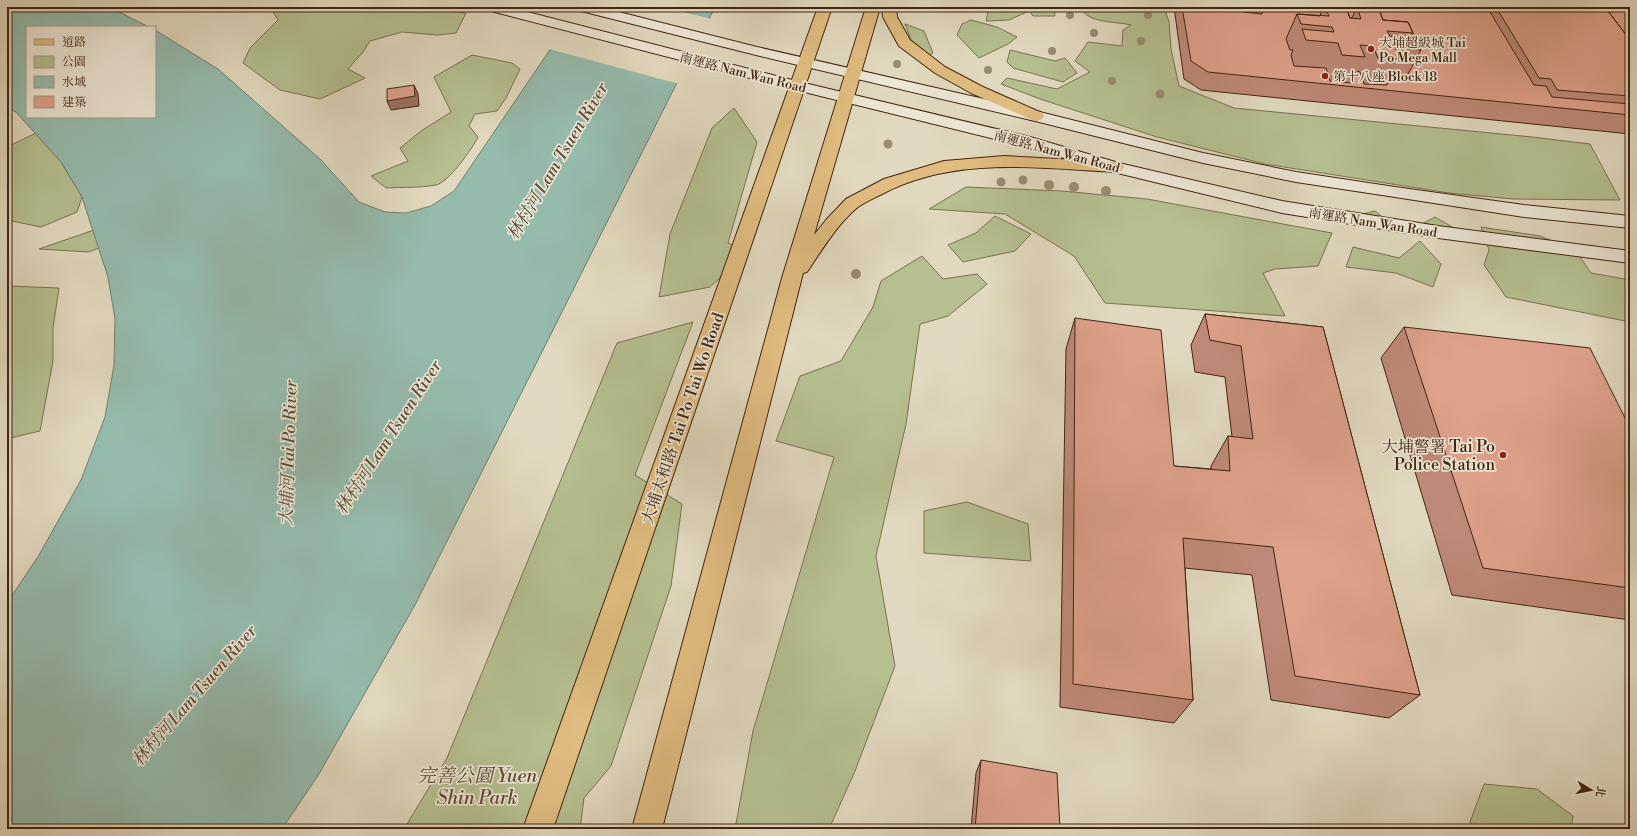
<svg xmlns="http://www.w3.org/2000/svg" width="1637" height="836" viewBox="0 0 1637 836" font-family="'Libre Bodoni','Noto Serif TC',serif">
  <style>
    .green { fill: #b5bf90; stroke: #7c7250 }
    .water { fill: #95bbad; stroke: #747f6e }
    .pier { fill: #e1d9bf }
    .lines { fill: none; stroke-linecap: round; stroke-linejoin: round }
    .secondary-casing { stroke: #432510; stroke-width: 2 }
    .primary-casing { stroke: #432510; stroke-width: 2 }
    .secondary { fill: #ece6d5; fill-rule: evenodd }
    .primary { fill: #e0bc80; fill-rule: evenodd }
    .tree { fill: #9a8b70 }
    .wall { fill: #bf8a78; stroke: #432510 }
    .shaded-wall { fill: #9b7161; stroke: #432510 }
    .building { fill: #dea18b; stroke: #432510 }
    .poi-dot { fill: #8f2418; stroke: #ece6d5; stroke-width: 1.5 }
    .labels { text-anchor: middle; stroke-width: 3.5; stroke-linejoin: round; paint-order: stroke }
    .far-poi-label { font-size: 13px; fill: #432510; stroke: #ece6d5; text-anchor: start }
    .far-street-label { font-size: 13px; fill: #432510; stroke: #ece6d5 }
    .street-label { font-size: 16px; fill: #432510; stroke: #ece6d5 }
    .poi-label { font-size: 16px; fill: #432510; stroke: #ece6d5; text-anchor: end }
    .water-label { font-size: 17px; font-style: italic; fill: #584a37; stroke: #ece6d5 }
    .near-park-label { font-size: 19px; font-style: italic; fill: #604c30; stroke: #ece6d5 }
  </style>
  <rect width="100%" height="100%" fill="#e1d9bf"/>
  <filter id="stains"><feTurbulence type="fractalNoise" baseFrequency=".005" numOctaves="4"/><feColorMatrix values="0 0 0 0 .2 0 0 0 0 .09 0 0 0 0 .02 0 0 0 .5 -.17"/></filter>
  <radialGradient id="worn" r=".72"><stop offset=".6" stop-color="#630" stop-opacity="0"/><stop offset="1" stop-color="#630" stop-opacity=".3"/></radialGradient>
  <!-- green -->
  <path class="green" d="M245,7H406L466,13L456,33L437,35L402,32L370,41L363,52L348,69L365,78L320,99L280,90L243,63L250,48L278,20L272,10Z
    M970,7H1054L1055,16H1033L1029,11L1009,20L986,21L988,12L969,10Z
    M1080,7H1164L1169,22L1171,49L1179,86L1234,108L1532,137L1590,144L1620,200L1513,199L1449,193L1265,164L1157,137L1040,99L1001,84L1007,78L1057,89L1090,72L1075,61L1088,42L1122,46L1123,30L1131,25C1115,21 1088,24 1080,7Z
    M971,20L997,27L1017,37L1008,44L979,58L957,35L962,24Z
    M905,24L924,31L933,53L925,57L911,40Z
    M1010,50L1055,61L1065,58L1077,73L1063,82L1013,68L1007,62Z
    M472,55L512,63L520,69L506,98L497,111L475,114L469,126L478,137C473,148 448,183 436,185C420,188 402,187 386,188L371,176L408,161L400,148L421,131L451,112L434,77Z
    M734,108L757,142L728,243L735,246L731,268L710,287L659,297L670,234L712,128Z
    M36,133L61,162L82,197L77,212L41,227L7,220V147Z
    M966,187L1062,191L1147,199L1332,233L1318,266L1275,269L1263,273L1285,316L1105,303L1074,256L1005,214L929,209Z
    M1375,211L1386,220L1420,225L1435,217L1454,228L1444,237L1403,231L1363,214Z
    M995,216L1031,234L1015,251L963,262L948,245L976,233Z
    M1481,227L1540,236L1576,251L1591,273L1630,280V322L1506,297L1484,265L1489,250Z
    M94,230L99,248L89,252L39,249Z
    M1420,241L1441,264L1433,287L1396,273L1346,267L1353,247L1399,258Z
    M922,256L943,279L977,274L987,284L948,316L920,324L906,424L876,556L895,666L855,771L829,829H735L753,731L834,457L776,441L800,376L841,361L873,307L881,281Z
    M7,286L59,288L53,328V361L40,431L10,438L7,441Z
    M693,322L635,475L682,504L671,586L611,766L584,798L580,829H404L447,758L617,343Z
    M967,502L1028,524L1031,561L924,553V511Z
    M1484,784L1537,789L1573,816L1571,829H1474L1470,822Z"/>
  <!-- water -->
  <path class="water" d="M7,7H104L113,9L149,27H27V117H155V30L218,69L320,159L359,202L385,212L406,213L431,206L454,191L579,7H715L416,603L319,774L282,829H7V603L39,555L81,480L105,417L114,365L115,319L108,277L82,197L61,162L16,112L7,108Z"/>
  <!-- pier -->
  <path class="pier" d="M577,7H662L712,19L679,84L549,49Z"/>
  <g class="lines">
    <defs>
      <path id="secondary" d="M485,7H508L800,82L1030,137L1119,163L1282,201L1438,226L1630,251V263L1438,238L1282,213L1109,171L1019,145L792,89L487,10Z
        M575,7H599L757,47L1036,111L1203,153L1296,172L1395,187L1524,205L1630,216V228L1524,217L1395,197L1296,182L1203,163L1035,121L756,55L577,10Z"/>
      <path id="primary" d="M818,7H832L553,829H523Z
        M866,7H880L814,235L826,220L846,199L884,179L944,161L1004,156L1115,162L1121,163L1124,167L1121,171L1115,172C1036,168 955,156 882,194C874,198 865,202 858,207C837,224 822,250 807,272L803,273L662,829H632L782,278Z
        M882,7H896L897,17L910,40L945,67L983,87L1042,113L1044,116L1042,119L1036,121L1030,119L971,93L935,73L899,46L883,17Z"/>
    </defs>
    <!-- secondary casing -->
    <use href="#secondary" class="secondary-casing"/>
    <!-- primary casing -->
    <use href="#primary" class="primary-casing"/>
    <!-- secondary -->
    <use href="#secondary" class="secondary"/>
    <!-- primary -->
    <use href="#primary" class="primary"/>
  </g>
  <!-- trees -->
  <g class="tree">
    <circle cx="1070" cy="15" r="4"/>
    <circle cx="1148" cy="15" r="4"/>
    <circle cx="1094" cy="33" r="4"/>
    <circle cx="1141" cy="41" r="4"/>
    <circle cx="1052" cy="51" r="4"/>
    <circle cx="897" cy="64" r="4"/>
    <circle cx="988" cy="70" r="4"/>
    <circle cx="1112" cy="81" r="4"/>
    <circle cx="1160" cy="94" r="4.5"/>
    <circle cx="888" cy="144" r="4.5"/>
    <circle cx="1023" cy="180" r="4.5"/>
    <circle cx="1001" cy="182" r="4.5"/>
    <circle cx="1049" cy="185" r="5"/>
    <circle cx="1074" cy="187" r="5"/>
    <circle cx="1106" cy="191" r="5"/>
    <circle cx="856" cy="274" r="5"/>
  </g>
  <!-- wall -->
  <path class="wall" d="M1174,7H1630V134L1201,90L1184,79Z
    M1205,314L1323,327L1420,695L1389,718L1271,700L1252,575L1185,568L1193,700L1174,723L1060,707L1066,349L1075,318L1174,466L1211,469V466L1228,436L1232,437L1225,377L1195,372L1191,345Z
    M1404,327L1630,428V620L1452,595L1381,358Z
    M981,760L1060,829H971L976,773Z"/>
  <!-- shaded-wall -->
  <path class="shaded-wall" d="M414,85L418,94L419,106L391,110L387,101Z"/>
  <!-- building -->
  <path class="building" d="M1182,7H1211V10L1232,11L1233,7H1241L1243,12L1262,14L1265,7H1323L1320,16L1297,14L1286,39L1290,50H1293L1291,55L1294,66L1326,68L1330,81L1352,83L1358,71L1360,72L1364,84L1387,85L1392,75L1407,76L1421,50L1415,38H1411L1413,33L1408,22L1383,20L1379,9L1357,7L1352,18H1350L1346,7H1487L1534,85L1546,86L1552,97L1630,104V115L1208,72L1191,61Z
    M1325,7H1346L1350,18L1361,19L1357,7L1379,9L1383,20L1408,22L1413,33L1387,31L1390,36L1415,38L1421,50L1395,48L1400,59L1378,58L1373,46L1360,45L1365,57L1342,55L1338,43L1306,40L1302,29L1334,32L1332,27L1301,24L1297,14L1329,16Z
    M1496,7H1605L1630,40V96L1557,90L1551,79L1539,78Z
    M1605,7H1630V40Z
    M414,85L415,96L387,101V89Z
    M1205,314L1323,327L1420,695L1295,676L1273,547L1183,538L1193,700L1073,684L1075,318L1161,330L1174,466L1230,471L1228,436L1253,439L1241,346L1210,340Z
    M1404,327L1590,348L1630,428V588L1483,568Z
    M981,760L1057,773L1060,829H975Z"/>
  <!-- markers -->
  <g class="poi-dot">
    <circle cx="1371" cy="49" r="4"/>
    <circle cx="1325" cy="76" r="4"/>
    <circle cx="1503" cy="455" r="4"/>
  </g>
  <g class="labels">
    <!-- far-poi labels -->
    <g class="far-poi-label">
      <text x="1379" y="47">大埔超級城 Tai<tspan x="1379" dy="15">Po Mega Mall</tspan></text>
      <text x="1333" y="81">第十八座 Block 18</text>
    </g>
    <!-- far-street labels -->
    <g class="far-street-label">
      <text transform="translate(743 72) rotate(14)" y="5">南運路 Nam Wan Road</text>
      <text transform="translate(1057 151) rotate(15)" y="5">南運路 Nam Wan Road</text>
      <text transform="translate(1373 222) rotate(9)" y="5">南運路 Nam Wan Road</text>
    </g>
    <!-- street labels -->
    <g class="street-label">
      <text transform="translate(682 418) rotate(-71)" y="6">大埔太和路 Tai Po Tai Wo Road</text>
    </g>
    <!-- poi labels -->
    <g class="poi-label">
      <text x="1495" y="452">大埔警署 Tai Po<tspan x="1495" dy="18">Police Station</tspan></text>
    </g>
    <!-- water labels -->
    <g class="water-label">
      <text transform="translate(557 161) rotate(-59)" y="6">林村河 Lam Tsuen River</text>
      <text transform="translate(388 437) rotate(-57)" y="6">林村河 Lam Tsuen River</text>
      <text transform="translate(288 453) rotate(-88)" y="6">大埔河 Tai Po River</text>
      <text transform="translate(194 695) rotate(-49)" y="6">林村河 Lam Tsuen River</text>
    </g>
    <!-- near-park labels -->
    <g class="near-park-label">
      <text x="477" y="782">完善公園 Yuen<tspan x="477" dy="22">Shin Park</tspan></text>
    </g>
  </g>
  <!-- margin -->
  <rect width="1637" height="836" fill="none" stroke="#e1d9bf" stroke-width="24"/>
  <rect x="8" y="8" width="1621" height="820" fill="none" stroke="#432510" stroke-width="2"/>
  <rect x="12" y="12" width="1613" height="812" fill="none" stroke="#432510"/>
  <!-- legend -->
  <rect x="26" y="26" width="130" height="92" fill="#ece6d5" stroke="#a89986"/>
  <rect x="34" y="39" width="20" height="6" fill="#e0bc80" stroke="#a89986"/>
  <text x="62" y="46" font-size="12" fill="#432510">道路</text>
  <rect x="34" y="56" width="20" height="12" fill="#b5bf90" stroke="#a89986"/>
  <text x="62" y="66" font-size="12" fill="#432510">公園</text>
  <rect x="34" y="76" width="20" height="12" fill="#95bbad" stroke="#a89986"/>
  <text x="62" y="86" font-size="12" fill="#432510">水域</text>
  <rect x="34" y="96" width="20" height="12" fill="#dea18b" stroke="#a89986"/>
  <text x="62" y="106" font-size="12" fill="#432510">建築</text>
  <!-- north arrow -->
  <g transform="translate(1591 790) rotate(100)" stroke="#ece6d5" stroke-width="3" paint-order="stroke">
  <path d="M0-3L7 15L0 10L-7 15Z" fill="#432510"/>
  <text y="-6" font-size="11" font-weight="bold" text-anchor="middle" fill="#432510">北</text>
  </g>
  <rect width="100%" height="100%" filter="url(#stains)"/>
  <rect width="100%" height="100%" fill="url(#worn)"/>
</svg>
